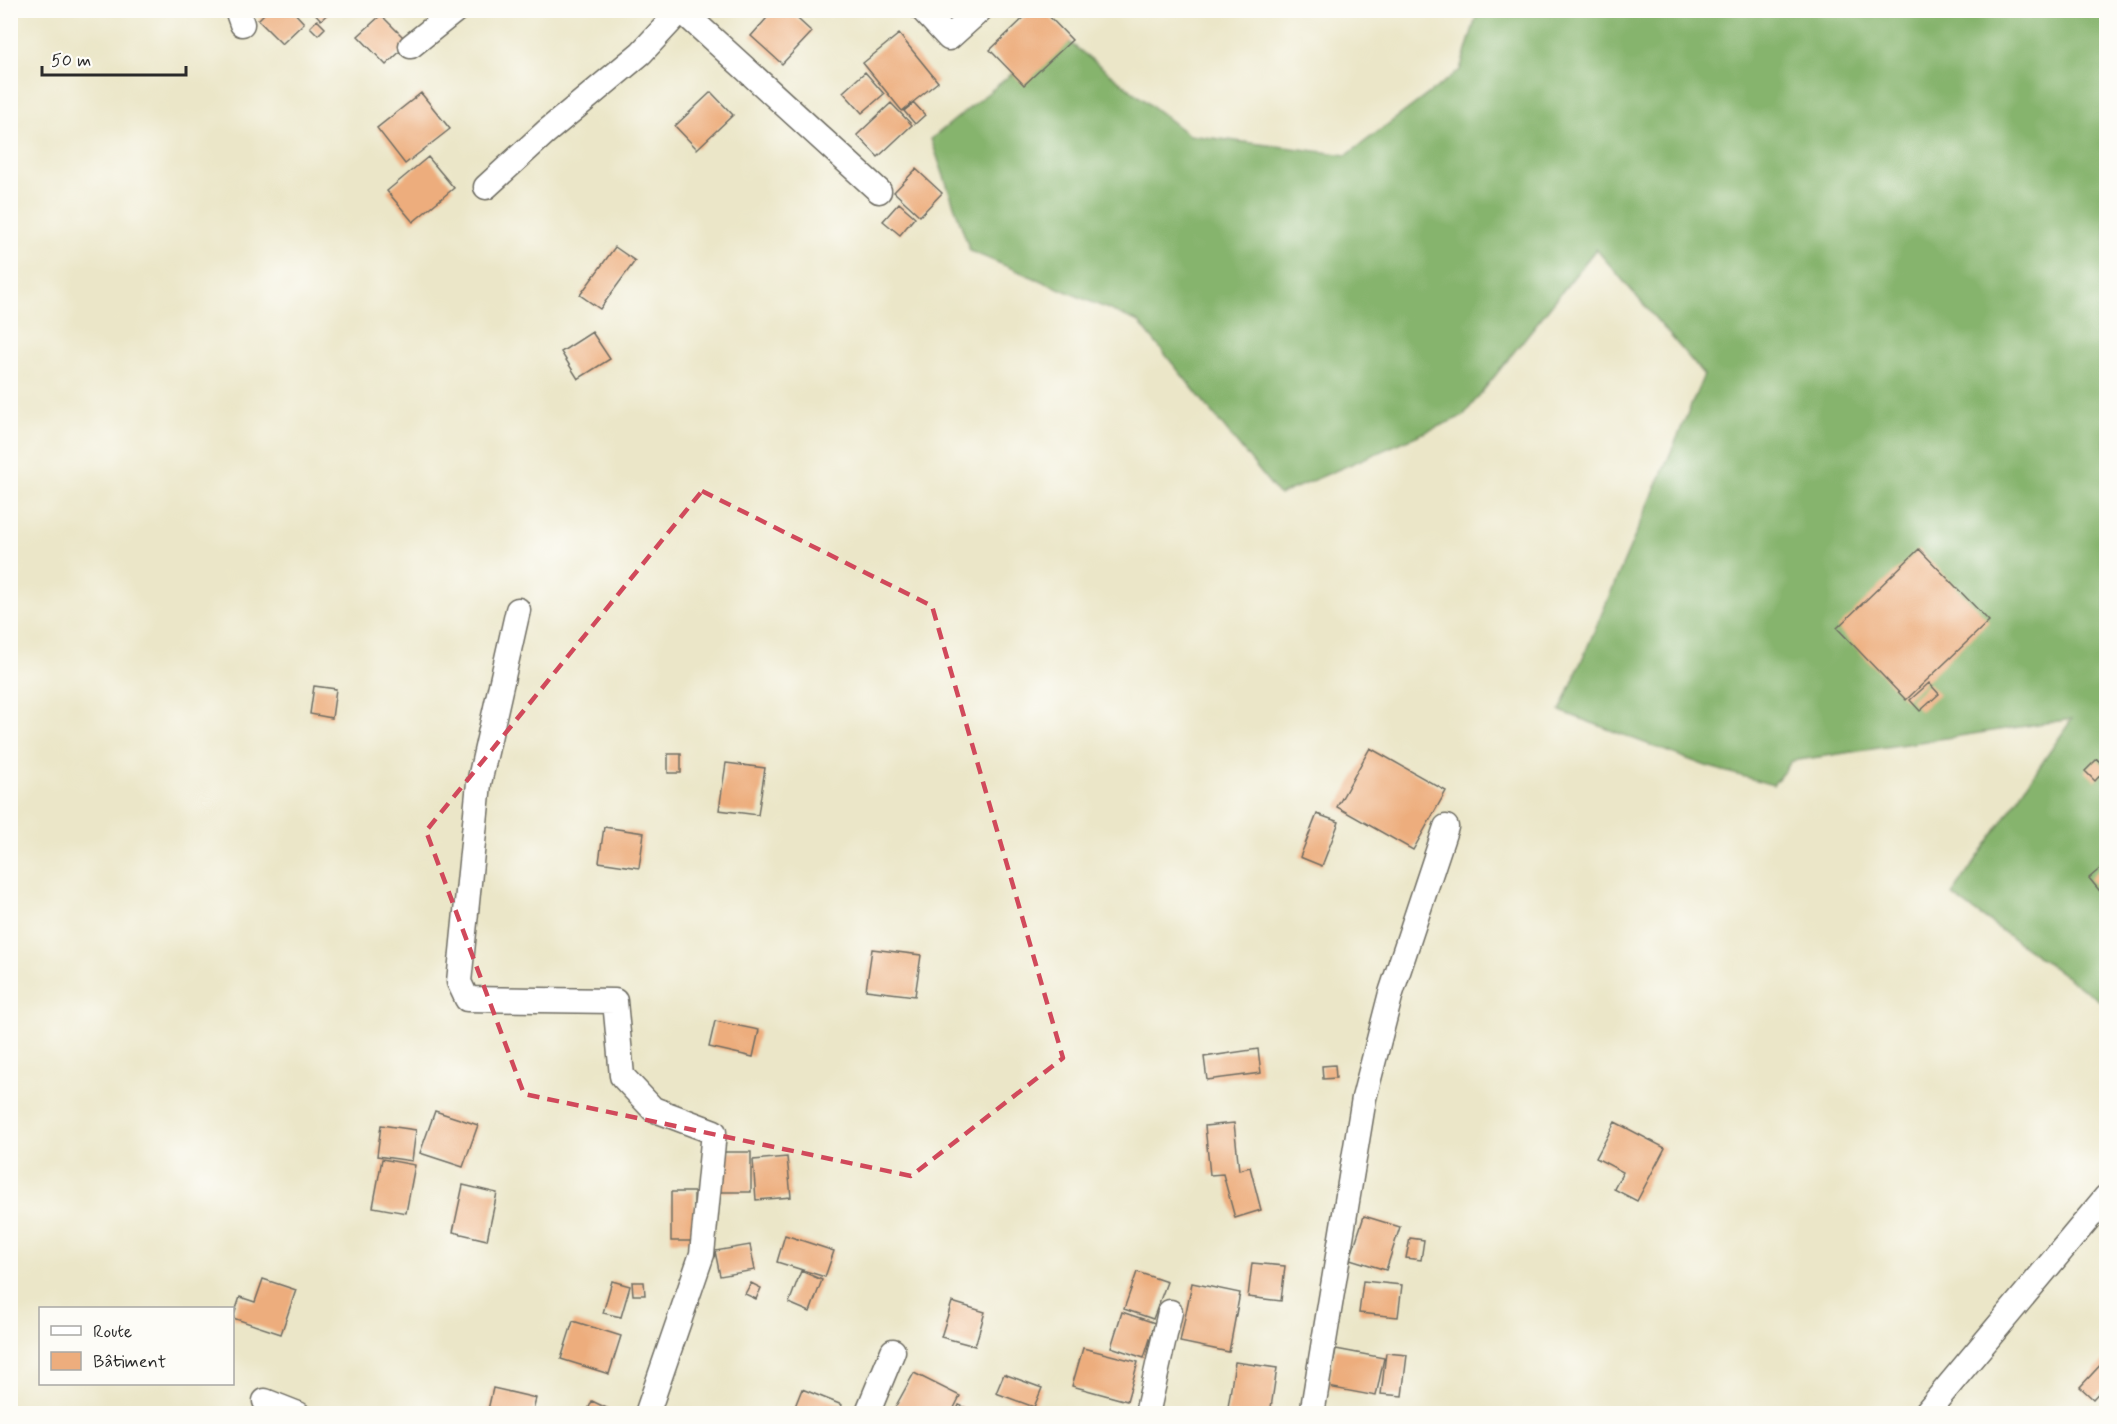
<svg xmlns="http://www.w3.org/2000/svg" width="2117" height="1424" viewBox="0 0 2117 1424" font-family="Mynerve,sans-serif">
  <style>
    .forest { fill: #86b46d; stroke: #58704c; stroke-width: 1.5 }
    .building { fill: #edad7d }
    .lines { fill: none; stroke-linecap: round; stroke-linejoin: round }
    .street-casing { stroke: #6e6c62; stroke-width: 27 }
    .street { stroke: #fff; stroke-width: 24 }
    .marked { fill: none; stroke: #d1495b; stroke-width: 4.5; stroke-dasharray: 12 8; stroke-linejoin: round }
  </style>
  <rect width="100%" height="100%" fill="#fdfcf7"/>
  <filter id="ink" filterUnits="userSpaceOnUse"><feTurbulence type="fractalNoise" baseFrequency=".0167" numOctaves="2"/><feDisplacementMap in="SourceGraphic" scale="12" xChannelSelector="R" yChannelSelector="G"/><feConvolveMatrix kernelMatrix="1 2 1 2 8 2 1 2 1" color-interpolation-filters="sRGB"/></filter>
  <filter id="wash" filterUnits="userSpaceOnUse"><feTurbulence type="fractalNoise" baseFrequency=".008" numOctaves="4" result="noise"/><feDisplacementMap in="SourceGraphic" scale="24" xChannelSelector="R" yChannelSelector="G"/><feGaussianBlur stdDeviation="1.35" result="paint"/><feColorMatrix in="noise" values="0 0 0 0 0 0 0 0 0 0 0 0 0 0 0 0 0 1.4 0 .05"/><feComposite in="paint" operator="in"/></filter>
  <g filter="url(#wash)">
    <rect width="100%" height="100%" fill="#ebe6c8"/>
    <!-- forest -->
    <path class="forest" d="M1478,11H2106V1005L1952,895L2072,719L1792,761L1773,785L1706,766L1560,711L1704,375L1596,249L1463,416L1279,495L1139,322L970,251L931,139L1060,35L1189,135L1347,155L1460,70Z"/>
    <g id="blocks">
      <!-- building -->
      <path class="building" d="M268,10H292L304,23L282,44L258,20Z
        M312,10H332L321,20Z
        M774,10H788L812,32L782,64L751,36Z
        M1032,10H1043L1072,40L1024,85L990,50Z
        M381,15L409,43L386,65L358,36Z
        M317,20L325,28L318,35L310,27Z
        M899,34L938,82L902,111L863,63Z
        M865,72L884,94L862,113L843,92Z
        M711,92L733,115L697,149L675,126Z
        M421,93L450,129L405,164L377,128Z
        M891,103L912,125L878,157L857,135Z
        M914,103L925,115L915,124L904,111Z
        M428,157L454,188L413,222L387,191Z
        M916,169L942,193L920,216L894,192Z
        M899,203L915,217L900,235L883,221Z
        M615,247L635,261L600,309L580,295Z
        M592,332L610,359L578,379L561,352Z
        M1919,549L1989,621L1906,700L1837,628Z
        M1929,683L1939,694L1920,711L1910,700Z
        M314,686L336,689L332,718L310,714Z
        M1370,748L1446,791L1413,850L1337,807Z
        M668,754H681V773H668Z
        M2097,759L2106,769L2095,781L2085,771Z
        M726,763L765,768L758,815L719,810Z
        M1317,814L1339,822L1322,866L1300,857Z
        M604,827L644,833L639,868L599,862Z
        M2103,866L2106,870V892L2103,895L2089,878Z
        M872,949L921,955L915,996L866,990Z
        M715,1021L759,1030L753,1057L709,1047Z
        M1258,1049L1261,1073L1207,1080L1204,1057Z
        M1335,1065L1336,1078L1323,1079L1322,1066Z
        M435,1111L478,1125L463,1167L420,1153Z
        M1615,1122L1665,1148L1637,1201L1614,1189L1623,1172L1596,1158Z
        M1234,1123L1239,1170L1250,1167L1261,1210L1235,1218L1223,1174L1210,1175L1205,1126Z
        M381,1125L416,1130L412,1161L377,1156Z
        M720,1152H751V1192H720Z
        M787,1157L791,1197L756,1200L753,1160Z
        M382,1159L415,1165L406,1213L373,1207Z
        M463,1185L497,1193L487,1240L453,1232Z
        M671,1192H694V1241H671Z
        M1364,1216L1400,1227L1386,1270L1350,1259Z
        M785,1235L834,1251L825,1277L777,1262Z
        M1410,1238L1424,1240L1421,1260L1406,1258Z
        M750,1245L755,1270L720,1276L715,1251Z
        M1252,1263L1285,1266L1281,1301L1248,1297Z
        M801,1271L822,1280L810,1312L789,1303Z
        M1137,1272L1167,1282L1153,1319L1124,1309Z
        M263,1279L296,1290L281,1334L233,1318L240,1297L255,1302Z
        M612,1281L630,1286L621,1317L603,1313Z
        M1363,1281L1402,1285L1398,1317L1359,1313Z
        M632,1282H644L645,1295H633Z
        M751,1283L761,1288L756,1299L745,1294Z
        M1192,1283L1240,1293L1229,1352L1180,1342Z
        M952,1302L985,1312L975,1346L941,1337Z
        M1122,1312L1155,1323L1144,1358L1111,1347Z
        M573,1321L621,1336L609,1374L561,1359Z
        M1083,1348L1138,1362L1127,1401L1072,1386Z
        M1336,1349L1384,1358L1376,1396L1328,1387Z
        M1386,1353L1407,1355L1402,1396L1381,1394Z
        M2106,1359V1385L2093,1399L2080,1387Z
        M1235,1362L1277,1368L1270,1414H1227Z
        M914,1373L960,1396L951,1414L892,1413Z
        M1004,1374L1042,1388L1034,1407L996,1393Z
        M493,1388L536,1398L532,1414H487Z
        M802,1389L842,1405L839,1414H792Z
        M592,1401L619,1414H586Z
        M959,1405L979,1413V1414H955Z"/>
    </g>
  </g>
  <g filter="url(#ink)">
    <use href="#blocks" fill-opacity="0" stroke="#6e6c62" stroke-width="1.5"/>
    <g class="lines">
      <defs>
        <path id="street" d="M237,10L242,24
          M681,10L879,191
          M923,10L949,38L980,10
          M411,46L456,10
          M486,187L546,132L641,53L681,10
          M518,610L479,783L459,982L467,999L615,1001L622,1076L653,1109L714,1132L702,1254L647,1414
          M265,1401L298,1414
          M867,1414L893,1351
          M1147,1414L1170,1312
          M1312,1414L1364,1098L1391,993L1446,827
          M1925,1414L2106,1197"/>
      </defs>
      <!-- street casing -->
      <use href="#street" class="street-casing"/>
      <!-- street -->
      <use href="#street" class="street"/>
    </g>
  </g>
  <!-- marked area -->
  <path class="marked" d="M702,491L932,606L1063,1058L911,1176L524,1094L426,831Z"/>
  <!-- margin -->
  <rect width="2117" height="1424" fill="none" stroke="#fdfcf7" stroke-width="36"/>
  <!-- legend -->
  <rect x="39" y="1307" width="195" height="78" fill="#fdfcf7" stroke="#a9a8a5" stroke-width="1.5"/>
  <rect x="51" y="1326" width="30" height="9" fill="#ffffff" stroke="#a9a8a5" stroke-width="1.5"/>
  <text x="93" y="1337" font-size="18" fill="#2b2b2b">Route</text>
  <rect x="51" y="1352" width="30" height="18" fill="#edad7d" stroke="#a9a8a5" stroke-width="1.5"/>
  <text x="93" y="1367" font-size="18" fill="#2b2b2b">Bâtiment</text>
  <!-- scale -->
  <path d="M42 66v9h144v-9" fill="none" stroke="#2b2b2b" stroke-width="3"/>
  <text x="51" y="66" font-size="18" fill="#2b2b2b" stroke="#fdfcf7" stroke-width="4.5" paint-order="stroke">50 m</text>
</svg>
